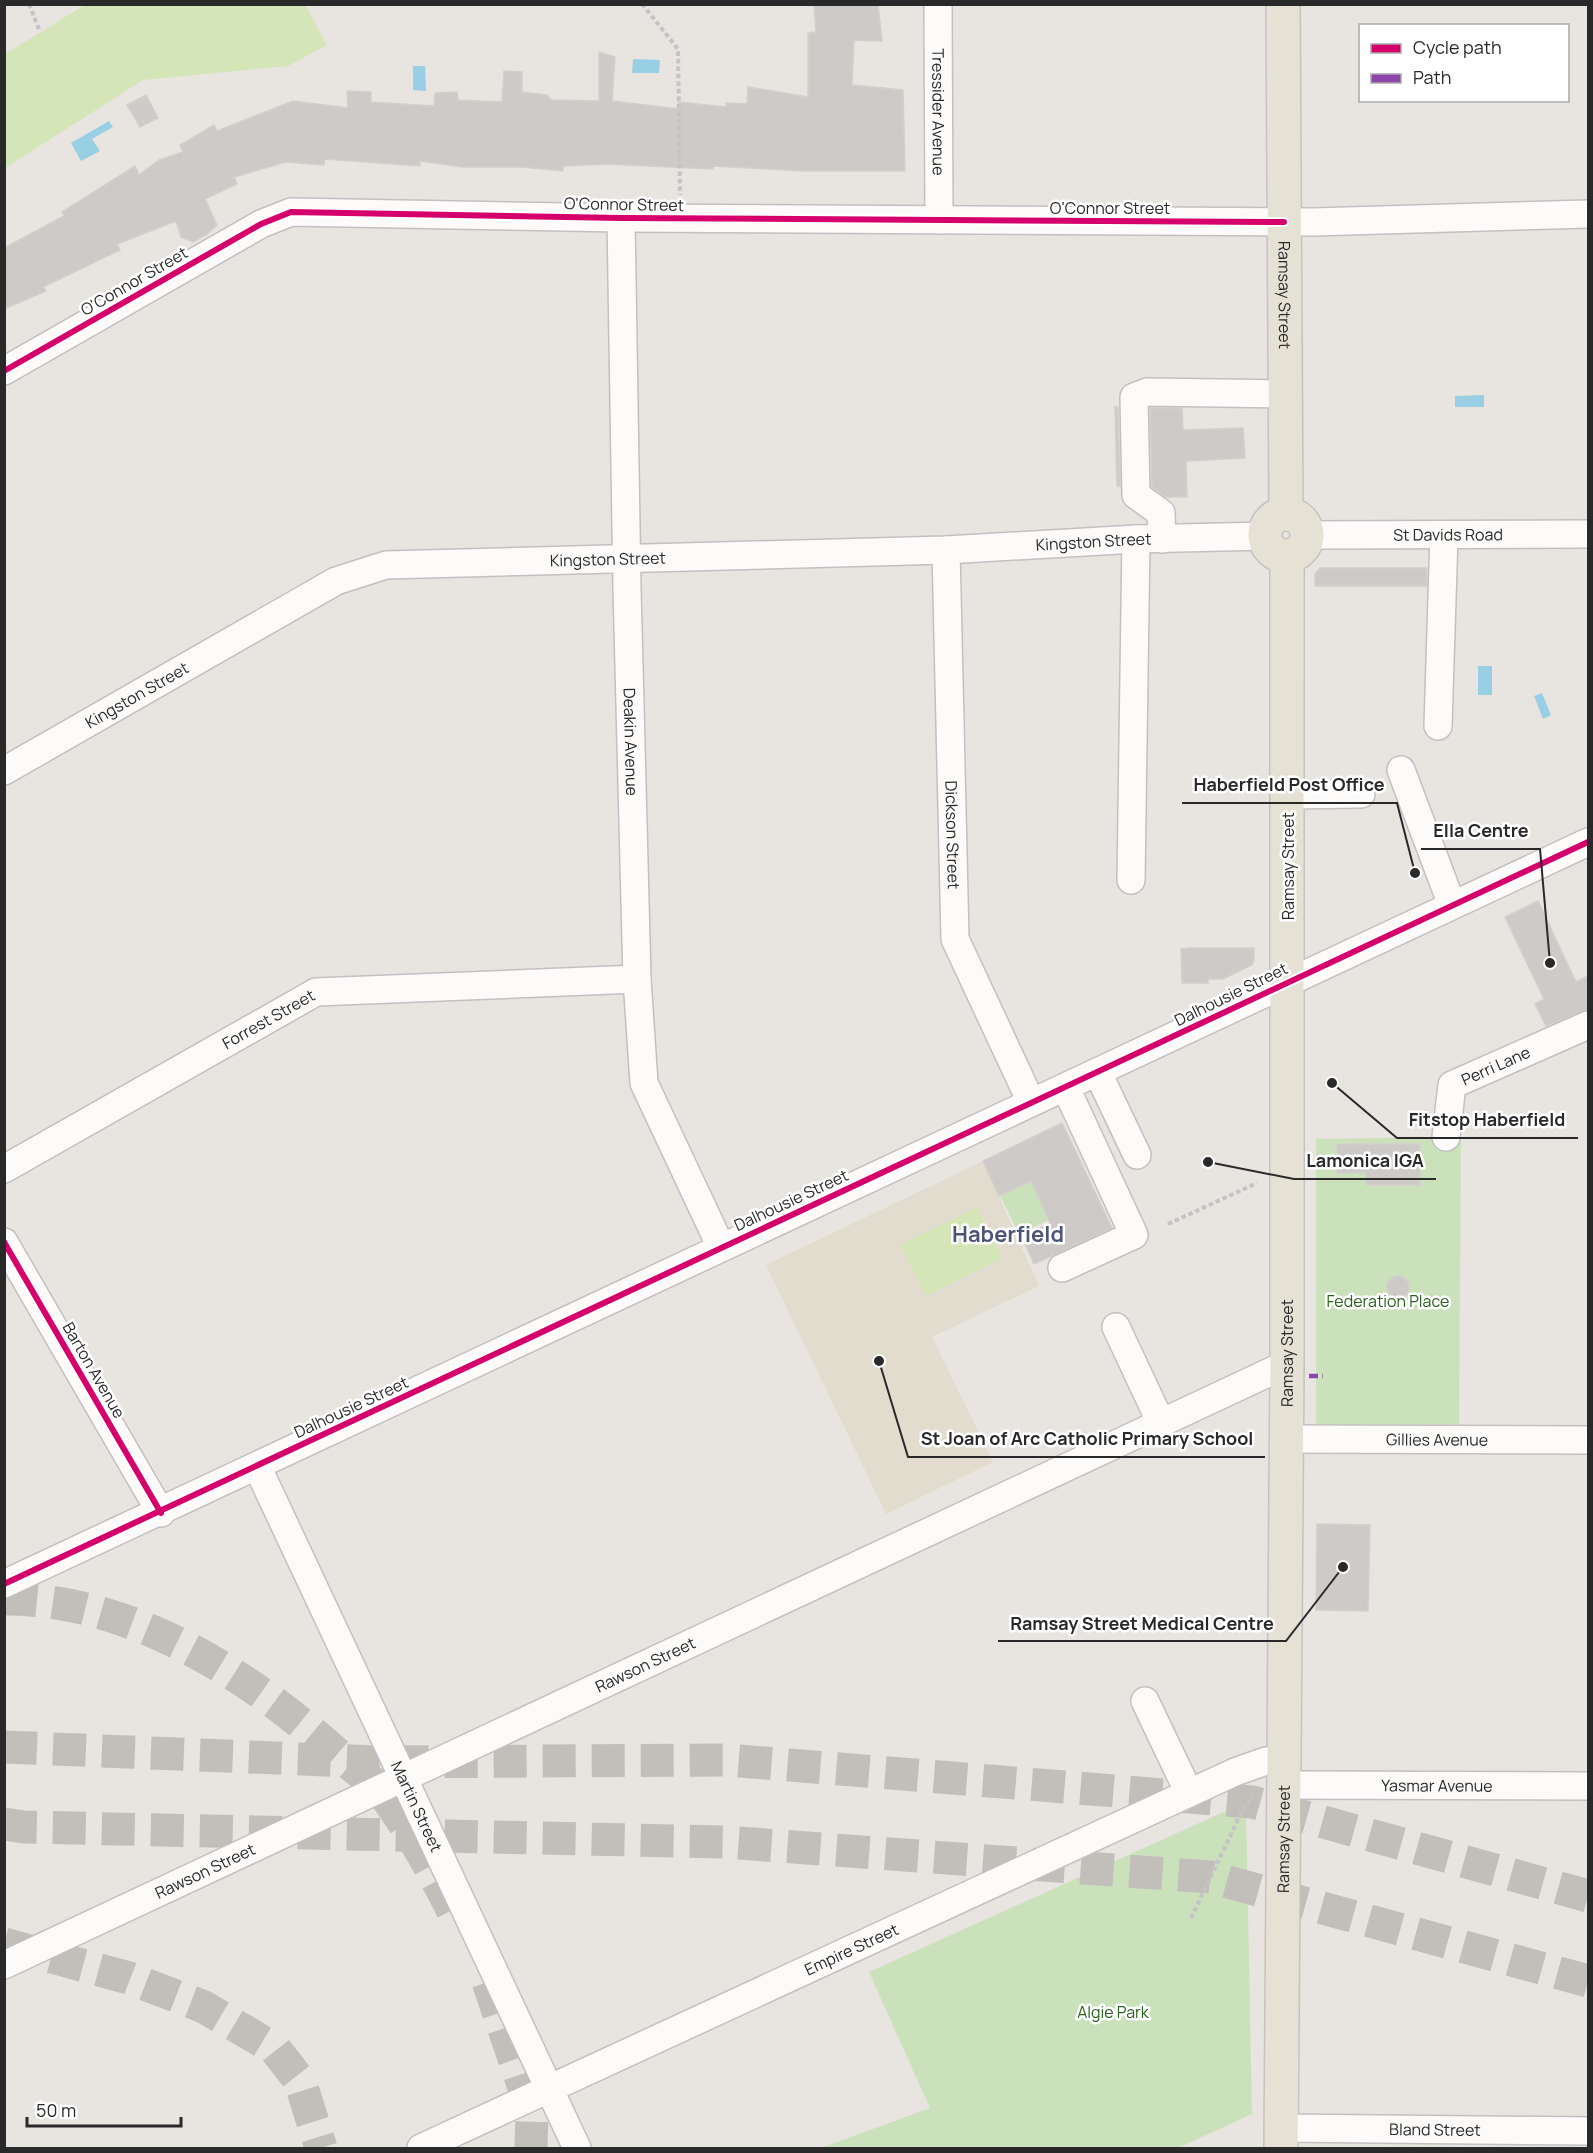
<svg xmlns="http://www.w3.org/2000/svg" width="1593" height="2153" viewBox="0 0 1593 2153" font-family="Manrope,sans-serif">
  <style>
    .education { fill: #e2dccf }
    .green { fill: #cae1bb }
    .pitch { fill: #d4e5b8 }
    .water { fill: #98cfe4 }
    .building { fill: #cdcac7; stroke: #d3d0cc; stroke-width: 1.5 }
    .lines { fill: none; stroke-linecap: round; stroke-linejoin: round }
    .highway-tunnel { stroke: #c2bfbb; stroke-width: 33; stroke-dasharray: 33 16; stroke-linecap: butt }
    .minor-casing { stroke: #c2c0c1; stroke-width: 30 }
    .major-casing { stroke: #c4c3c1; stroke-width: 36 }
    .path { stroke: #c4c4c4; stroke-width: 4; stroke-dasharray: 4.5 3; stroke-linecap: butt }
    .minor { stroke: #fcfbfa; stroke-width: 27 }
    .major { stroke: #e5e1d4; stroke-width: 33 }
    .quiet { stroke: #8e44ad; stroke-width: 4.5; stroke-dasharray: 9 4.5; stroke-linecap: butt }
    .cycleway-casing { stroke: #fff; stroke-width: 10 }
    .cycleway { stroke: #d6006c; stroke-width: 6 }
    .labels { text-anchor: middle; stroke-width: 5; stroke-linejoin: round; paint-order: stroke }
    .street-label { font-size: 16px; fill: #292929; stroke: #fff }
    .park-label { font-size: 16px; fill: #2b621e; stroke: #fff }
    .district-label { font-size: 22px; font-weight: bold; fill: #4d5477; stroke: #fff }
    .leader { fill: none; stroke: #292929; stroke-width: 2 }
    .callout-dot { fill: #292929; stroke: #fff; stroke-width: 2 }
    .callout-label { font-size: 18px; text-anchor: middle; font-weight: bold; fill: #292929; stroke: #fff; stroke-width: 5; stroke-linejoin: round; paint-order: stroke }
  </style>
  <rect width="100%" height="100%" fill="#e8e4e0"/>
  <!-- education -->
  <path class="education" d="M983,1161L1039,1286L932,1337L993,1462L886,1514L766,1265Z"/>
  <!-- green -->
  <path class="green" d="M1461,1137L1459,1424L1316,1425V1139Z
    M1041,1176L1059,1215L1019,1234L1000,1195Z
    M1237,1806L1246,1811L1252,2114L1178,2148H821L930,2108L869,1972Z"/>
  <!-- pitch -->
  <path class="pitch" d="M85,5H305L327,45L288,66L143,80L5,168V54Z
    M977,1207L1002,1258L926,1296L900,1245Z"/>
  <!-- water -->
  <path class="water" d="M633,59L660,60L659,73H632Z
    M413,66H425L426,91L413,90Z
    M109,121L113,127L92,139L100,151L81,161L71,143Z
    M1484,395V407H1455V396Z
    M1478,666H1492V695H1478Z
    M1542,693L1551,715L1543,719L1534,696Z"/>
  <!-- building -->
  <path class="building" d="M814,5H878L882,41L854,40L852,85L903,90L905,171H803L713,166V169L607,164L563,166V171L522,167H463L420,161V166L325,159L324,165L286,162L234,177L237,184L205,199L217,225L206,235L193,242L181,237L176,221L117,244L120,250L43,287L46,291L4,309V248L64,216L62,212L135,166L139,175L159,160L183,152L180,145L214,125L217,131L293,101L348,108L347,91L371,92V102L434,106L435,93L457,92L458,100L502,102L504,71L522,72V92L547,95L551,100L599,101V52L615,57L612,101L679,109V102L726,107V103L747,104L748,87L808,97V33L816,32Z
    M146,95L158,118L140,127L127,105Z
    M1115,407H1118L1120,486H1117Z
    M1150,408H1182L1183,430L1243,428L1245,458L1186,461L1187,497H1166L1152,487Z
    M1320,568H1427V586H1315V574Z
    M1538,901L1576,982L1588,976V1009L1546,1026L1535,1004L1544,999L1505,917Z
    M1191,948H1254V960L1252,965L1223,979H1208V983H1182L1181,949Z
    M1062,1123L1112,1228L1034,1264L1022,1237L1050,1223L1031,1181L999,1196L983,1161Z
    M1337,1144H1420V1185H1366V1173H1337Z
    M1387 1287a11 11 0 1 1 22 0a11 11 0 1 1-22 0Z
    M1317,1524L1370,1525L1368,1611L1316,1610Z"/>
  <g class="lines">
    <!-- highway-tunnel -->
    <path class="highway-tunnel" d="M4,1599C128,1598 246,1673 335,1752C351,1766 373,1780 386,1797C412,1833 435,1875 455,1915
      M4,1747L375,1762L727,1760L1252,1802L1588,1896
      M4,1824L24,1827L724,1842L1210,1877L1588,1981
      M4,1944L129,1978L204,2007L275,2049L300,2081L321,2148
      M488,1982L532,2111L531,2148"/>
    <defs>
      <g id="minor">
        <path id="s1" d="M938,4L939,220"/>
        <path id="s2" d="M621,218L627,588L637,979L644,1083L721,1247"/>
        <path d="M4,371L261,224L291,212L621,218L1313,222L1588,214"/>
        <path id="s3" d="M1307,535L1588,534"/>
        <path d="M1162,539L1161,513L1136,495L1134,397L1147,392L1285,394"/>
        <path id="s4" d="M946,550L955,939L1031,1102"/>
        <path d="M1438,726L1444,535"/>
        <path d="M1401,770L1452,905"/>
        <path id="s5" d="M4,771L336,581L386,565L946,550L1136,539L1265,536"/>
        <path d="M1287,795L1361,794"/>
        <path d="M1131,880L1136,539"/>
        <path d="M1098,1073L1137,1155"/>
        <path id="s6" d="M1446,1137L1452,1085L1588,1025"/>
        <path id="s7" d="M4,1169L316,992L637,979"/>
        <path d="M4,1242L161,1513"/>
        <path d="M1062,1268L1134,1235L1066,1088"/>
        <path d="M1116,1327L1161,1423"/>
        <path id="s8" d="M1287,1439L1588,1440"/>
        <path id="s9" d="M257,1466L577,2148"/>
        <path d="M4,1584L1588,842"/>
        <path d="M1145,1701L1189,1793"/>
        <path id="s10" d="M1284,1785L1588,1786"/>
        <path id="s11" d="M4,1965L1287,1364"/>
        <path id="s12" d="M1281,2128L1588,2131"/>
        <path id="s13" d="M421,2148L1235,1772L1266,1761H1284"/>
      </g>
      <g id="major">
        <path id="s14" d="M1283,4L1286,514"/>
        <circle cx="1286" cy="535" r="21"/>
        <path id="s15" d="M1281,2148L1287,1364V556"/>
      </g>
    </defs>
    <!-- minor casing -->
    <use href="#minor" class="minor-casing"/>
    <!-- major casing -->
    <use href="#major" class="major-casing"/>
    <!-- path -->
    <path class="path" d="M29,4L40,32
      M642,4L678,49L680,195
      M1168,1224L1257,1183
      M1191,1918L1243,1809L1254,1796"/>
    <!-- minor -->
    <use href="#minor" class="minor"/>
    <!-- major -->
    <use href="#major" class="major"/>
    <!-- quiet -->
    <path class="quiet" d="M1309,1376H1323"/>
    <defs>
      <path id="cycleway" d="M4,371L261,224L291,212L621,218L1284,222
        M4,1242L161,1513
        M4,1584L1588,842"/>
    </defs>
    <!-- cycleway casing -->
    <use href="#cycleway" class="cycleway-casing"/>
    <!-- cycleway -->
    <use href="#cycleway" class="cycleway"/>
  </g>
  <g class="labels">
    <!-- street labels -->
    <g class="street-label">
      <text dy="6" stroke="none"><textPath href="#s1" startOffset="108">Tressider Avenue</textPath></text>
      <text transform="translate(624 204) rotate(1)" y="6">O'Connor Street</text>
      <text x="1110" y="214">O'Connor Street</text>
      <text transform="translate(134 281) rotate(-30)" y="6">O'Connor Street</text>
      <text dy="6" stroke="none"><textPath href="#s14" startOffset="291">Ramsay Street</textPath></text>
      <text dy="6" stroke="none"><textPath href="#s3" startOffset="141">St Davids Road</textPath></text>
      <text dy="6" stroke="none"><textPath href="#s5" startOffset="1143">Kingston Street</textPath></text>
      <text dy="6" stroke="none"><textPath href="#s5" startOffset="657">Kingston Street</textPath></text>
      <text dy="6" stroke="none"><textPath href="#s5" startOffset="153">Kingston Street</textPath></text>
      <text dy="6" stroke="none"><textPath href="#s2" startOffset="524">Deakin Avenue</textPath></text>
      <text dy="6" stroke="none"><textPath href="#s4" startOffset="285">Dickson Street</textPath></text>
      <text transform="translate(1288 866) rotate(-90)" y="6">Ramsay Street</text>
      <text transform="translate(1231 994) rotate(-26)" y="6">Dalhousie Street</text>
      <text dy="6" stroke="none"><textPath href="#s7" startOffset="304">Forrest Street</textPath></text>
      <text dy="6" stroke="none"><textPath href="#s6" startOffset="100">Perri Lane</textPath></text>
      <text transform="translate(791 1200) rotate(-25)" y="6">Dalhousie Street</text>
      <text dy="6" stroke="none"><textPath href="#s15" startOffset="795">Ramsay Street</textPath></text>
      <text transform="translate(94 1370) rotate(60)" y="6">Barton Avenue</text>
      <text transform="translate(351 1407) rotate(-25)" y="6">Dalhousie Street</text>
      <text dy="6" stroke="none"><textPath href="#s8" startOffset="150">Gillies Avenue</textPath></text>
      <text dy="6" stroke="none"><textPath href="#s11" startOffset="708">Rawson Street</textPath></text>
      <text dy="6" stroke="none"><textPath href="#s10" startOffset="153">Yasmar Avenue</textPath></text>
      <text dy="6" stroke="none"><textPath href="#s9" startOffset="376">Martin Street</textPath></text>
      <text dy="6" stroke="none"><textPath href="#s15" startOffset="309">Ramsay Street</textPath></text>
      <text dy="6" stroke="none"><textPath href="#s11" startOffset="222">Rawson Street</textPath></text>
      <text dy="6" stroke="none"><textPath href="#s13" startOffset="474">Empire Street</textPath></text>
      <text dy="6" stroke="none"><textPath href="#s12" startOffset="154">Bland Street</textPath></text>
    </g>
    <!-- park labels -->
    <g class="park-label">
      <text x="1388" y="1307">Federation Place</text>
      <text x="1113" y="2018">Algie Park</text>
    </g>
    <!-- district labels -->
    <g class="district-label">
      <text x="1008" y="1242">Haberfield</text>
    </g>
  </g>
  <!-- callouts -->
  <path class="leader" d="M1415 873L1397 803H1182M1550 963L1540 849H1421M1332 1083L1397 1138H1578M1208 1162L1294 1179H1436M879 1361L908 1457H1265M1343 1567L1286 1641H998"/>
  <g class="callout-dot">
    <circle cx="1415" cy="873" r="6"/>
    <circle cx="1550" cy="963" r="6"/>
    <circle cx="1332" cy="1083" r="6"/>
    <circle cx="1208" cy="1162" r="6"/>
    <circle cx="879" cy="1361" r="6"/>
    <circle cx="1343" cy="1567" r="6"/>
  </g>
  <g class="callout-label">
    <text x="1289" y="791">Haberfield Post Office</text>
    <text x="1481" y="837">Ella Centre</text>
    <text x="1487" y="1126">Fitstop Haberfield</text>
    <text x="1365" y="1167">Lamonica IGA</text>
    <text x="1087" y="1445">St Joan of Arc Catholic Primary School</text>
    <text x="1142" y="1630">Ramsay Street Medical Centre</text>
  </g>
  <!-- border -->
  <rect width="1593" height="2153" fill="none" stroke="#292929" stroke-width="12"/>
  <!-- legend -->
  <rect x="1359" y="24" width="210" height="78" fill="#ffffff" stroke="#a9a9a9" stroke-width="1.5"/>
  <rect x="1371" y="44" width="30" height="9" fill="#d6006c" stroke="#a9a9a9" stroke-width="1.5"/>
  <text x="1413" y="54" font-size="18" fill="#292929">Cycle path</text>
  <rect x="1371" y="74" width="30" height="9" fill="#8e44ad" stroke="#a9a9a9" stroke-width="1.5"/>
  <text x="1413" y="84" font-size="18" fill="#292929">Path</text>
  <!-- scale -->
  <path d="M27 2117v9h154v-9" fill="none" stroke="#292929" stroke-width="3"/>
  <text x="36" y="2117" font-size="18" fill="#292929" stroke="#ffffff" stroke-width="4.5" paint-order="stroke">50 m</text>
</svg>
